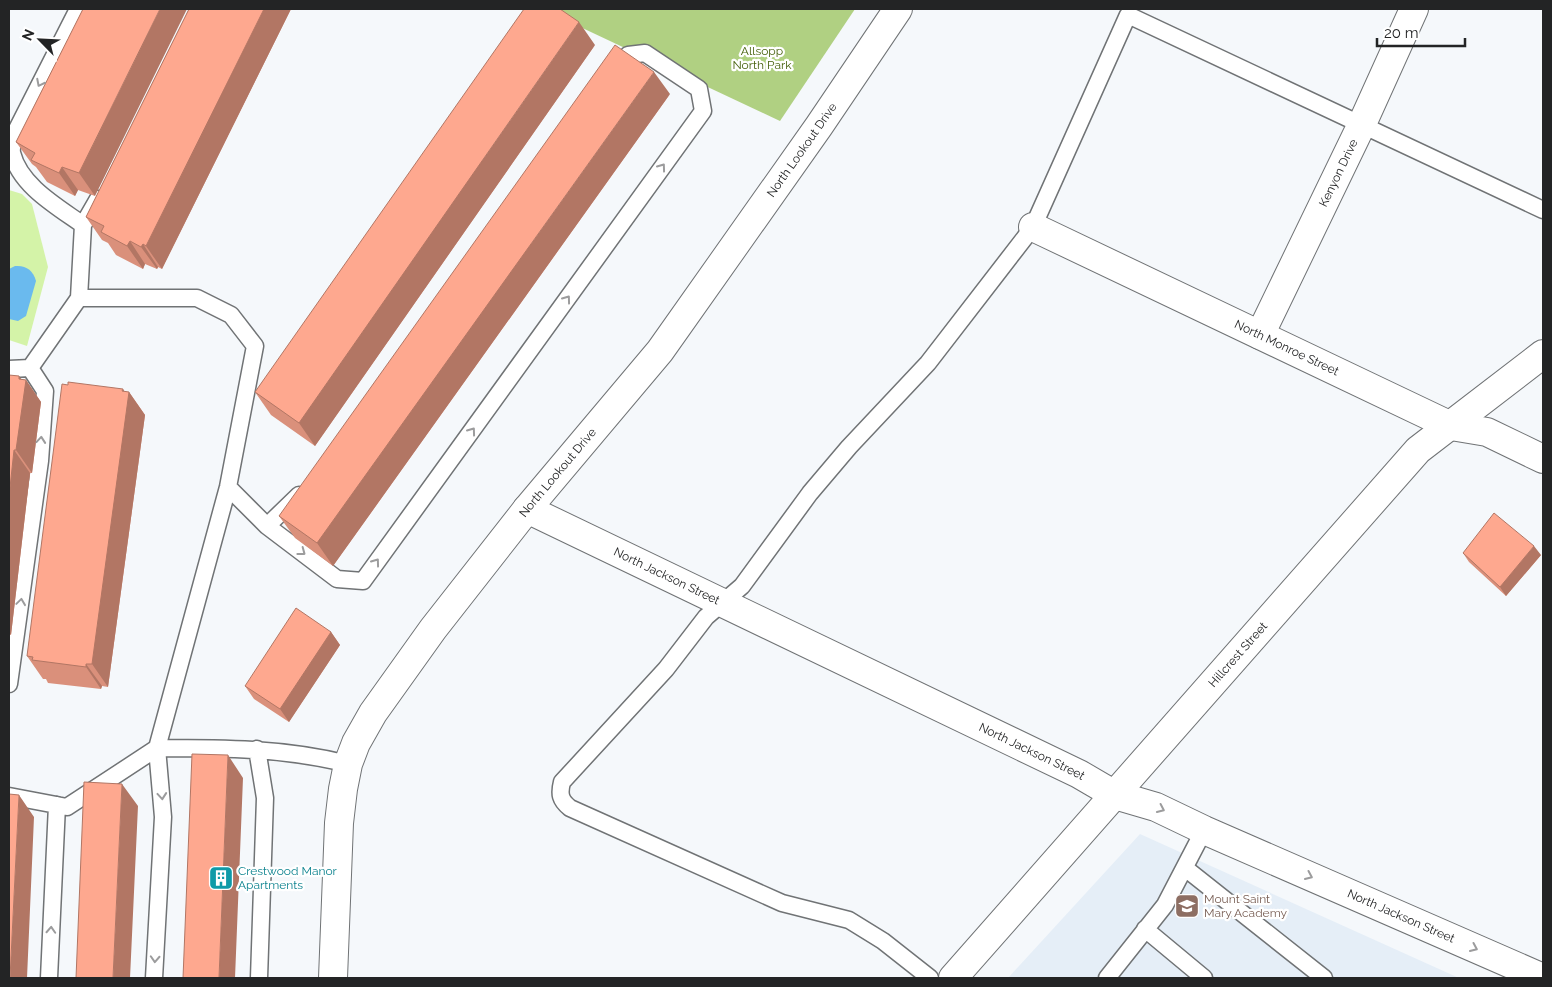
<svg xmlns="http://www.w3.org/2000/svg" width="1552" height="987" viewBox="0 0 1552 987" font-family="Raleway,sans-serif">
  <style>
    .built { fill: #e5eef7 }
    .green { fill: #d4f3a8 }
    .forest { fill: #b0d082 }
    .water { fill: #6abaee }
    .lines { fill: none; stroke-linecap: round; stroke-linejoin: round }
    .service-casing { stroke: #707375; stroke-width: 19 }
    .minor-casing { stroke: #707375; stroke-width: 30 }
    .service { stroke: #fff; stroke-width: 16 }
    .minor { stroke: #fff; stroke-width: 28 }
    .wall { fill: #da907b }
    .shaded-wall { fill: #b27664 }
    .building { fill: #fea88f; stroke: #b27664 }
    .oneway { stroke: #9c9c9d }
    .labels { text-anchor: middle; stroke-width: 4.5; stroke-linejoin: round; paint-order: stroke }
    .park-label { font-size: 12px; fill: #45600b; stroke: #fff }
    .street-label { font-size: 12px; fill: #232425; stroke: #fff }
    .culture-label { font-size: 12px; fill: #0d838f; stroke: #fff; text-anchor: start }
    .education-label { font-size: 12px; fill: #785e54; stroke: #fff; text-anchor: start }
  </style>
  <rect width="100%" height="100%" fill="#f5f8fb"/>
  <!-- built -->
  <path class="built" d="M1140,834L1459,978H1008Z"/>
  <!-- green -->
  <path class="green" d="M9,190L22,194L32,204L48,267L27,346L9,340Z"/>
  <!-- forest -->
  <path class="forest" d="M542,9H855L780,121Z"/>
  <!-- water -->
  <path class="water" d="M15,266C26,265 33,270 36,281L26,316L18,321L9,319V269Z"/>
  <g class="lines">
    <defs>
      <path id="service" d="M78,9L15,133C14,139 11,147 12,153C20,186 58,207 83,225
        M79,298L83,225L98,199
        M9,369L30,368L79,298H197L231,315L255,346L228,487L157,748L67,807L9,796
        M228,487L267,526L337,579L363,581L703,111L699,89L645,53L628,55L616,71
        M267,526L299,495
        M9,684L40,461L45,391L30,368
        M257,749L265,798L259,978
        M1185,868L1324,978
        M1145,929L1204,978
        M49,978L57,805
        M154,978L163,817L157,748C222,748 285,748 348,764
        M930,978L883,941L849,920L782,903L570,808C560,800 559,794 562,782L666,669L706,617L742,586L810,493L849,447L928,363L1033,227L1128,15L1543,210
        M1107,978L1165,905L1204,830"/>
      <g id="minor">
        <path id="s1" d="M1033,227L1451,426L1487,432L1543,459"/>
        <path id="s2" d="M1260,335L1362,124L1414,9"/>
        <path id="s3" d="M527,509L1079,774L1115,795L1156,807L1204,830L1543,978"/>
        <path id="s4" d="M333,978L339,823L343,789L348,764L356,743L373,713L433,629L527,509L660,351L819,126L898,9"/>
        <path id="s5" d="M953,978L1418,450L1543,354"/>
      </g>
    </defs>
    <!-- service casing -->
    <use href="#service" class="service-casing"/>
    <!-- minor casing -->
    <use href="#minor" class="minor-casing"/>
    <!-- service -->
    <use href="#service" class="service"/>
    <!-- minor -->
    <use href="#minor" class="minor"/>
  </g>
  <!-- wall -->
  <path class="wall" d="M83,9L95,196L78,190L75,196L47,182L36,167L32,164L16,142Z
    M189,9H291L162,269L158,267L157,269L145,264L143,269L116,255L108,243L102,240L86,217Z
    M595,45L315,446L271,415L255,392Z
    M670,94L333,566L295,538L279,516Z
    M9,375L21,379L26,380L41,402L32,473H30L11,635L9,634V638Z
    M123,389L124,392H129L145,415L108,687L102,686L101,689L48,683L46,679H43L27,656Z
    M1463,553L1541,555L1506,596L1469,562Z
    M331,632L340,645L289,722L254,699L245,686Z"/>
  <!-- shaded-wall -->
  <path class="shaded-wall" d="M160,9H187L95,196L79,173Z
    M264,9H291L162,269L146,246Z
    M579,22L595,45L315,446L299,423Z
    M654,72L670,94L333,566L317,543Z
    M62,167L78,190L75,196L59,173Z
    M130,241L145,264L143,269L127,246Z
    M143,244L158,267L157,269L141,247Z
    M19,376L25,384L26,380L41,402L32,473L16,450Z
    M123,389L128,397L129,392L145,415L108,687L92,664Z
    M14,450L30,473L11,635L9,632V497Z
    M1534,546L1541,555L1506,596L1500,587Z
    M331,632L340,645L289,722L280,709Z
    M86,664L102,686L101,689L86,667Z
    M228,755L243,778L235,978H219Z
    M122,784L138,806L130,978H113Z
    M19,795L34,817L27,978H10Z"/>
  <!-- building -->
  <path class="building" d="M83,9H160L79,173L62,167L59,173L31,160L35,153L16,142Z
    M189,9H264L146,246L143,244L141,247L130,241L127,246L101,232L104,226L86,217Z
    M524,9H560L579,22L299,423L255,392Z
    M615,45L654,72L317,543L279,516Z
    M9,375L19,376V379L26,380L16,450H14L9,497Z
    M68,382L123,389L122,391L129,392L92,664H86V667L32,660L33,657L27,656L62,384L68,385Z
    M1494,513L1534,546L1500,587L1463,553Z
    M296,608L331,632L280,709L245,686Z
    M192,754L228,755L219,978H183Z
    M84,782L122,784L113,978H76Z
    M9,794L19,795L10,978H9Z"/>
  <!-- one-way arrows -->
  <defs><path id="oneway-chevron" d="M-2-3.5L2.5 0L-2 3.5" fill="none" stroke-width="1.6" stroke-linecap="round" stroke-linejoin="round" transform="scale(1.25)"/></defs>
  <g class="oneway">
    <use href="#oneway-chevron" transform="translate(40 83) rotate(117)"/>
    <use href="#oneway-chevron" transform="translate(662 167) rotate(-54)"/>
    <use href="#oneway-chevron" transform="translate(567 299) rotate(-54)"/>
    <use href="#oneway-chevron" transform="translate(472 431) rotate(-54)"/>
    <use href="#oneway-chevron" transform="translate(41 440) rotate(-85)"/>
    <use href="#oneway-chevron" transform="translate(302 552) rotate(37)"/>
    <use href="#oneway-chevron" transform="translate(376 562) rotate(-54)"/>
    <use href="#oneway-chevron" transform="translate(21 602) rotate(-82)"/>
    <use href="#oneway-chevron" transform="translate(162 796) rotate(85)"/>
    <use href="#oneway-chevron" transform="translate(1161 809) rotate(25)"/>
    <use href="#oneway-chevron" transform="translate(1309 876) rotate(24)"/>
    <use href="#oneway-chevron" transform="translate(51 930) rotate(-87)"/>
    <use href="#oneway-chevron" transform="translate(1474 948) rotate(24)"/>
    <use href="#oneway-chevron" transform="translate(155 959) rotate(93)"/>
  </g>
  <!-- icons -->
  <defs>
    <symbol id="building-square" viewBox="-11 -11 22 22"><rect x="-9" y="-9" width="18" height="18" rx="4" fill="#0f9aa8" stroke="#fff"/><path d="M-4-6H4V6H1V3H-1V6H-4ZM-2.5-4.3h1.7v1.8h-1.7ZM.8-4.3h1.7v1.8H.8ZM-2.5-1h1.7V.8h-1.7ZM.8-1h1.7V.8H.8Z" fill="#fff"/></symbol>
    <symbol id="school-square" viewBox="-11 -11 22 22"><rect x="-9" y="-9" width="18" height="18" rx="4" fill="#8d6e63" stroke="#fff"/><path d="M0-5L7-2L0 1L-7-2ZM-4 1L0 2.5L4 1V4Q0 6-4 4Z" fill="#fff"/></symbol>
  </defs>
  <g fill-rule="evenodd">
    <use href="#building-square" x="207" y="864" width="28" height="28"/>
    <use href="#school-square" x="1173" y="892" width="28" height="28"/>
  </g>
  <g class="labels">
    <!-- park labels -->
    <g class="park-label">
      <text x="762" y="55">Allsopp<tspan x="762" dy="14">North Park</tspan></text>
    </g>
    <!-- street labels -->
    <g class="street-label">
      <text dy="4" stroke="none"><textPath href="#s4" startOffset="980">North Lookout Drive</textPath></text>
      <text dy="4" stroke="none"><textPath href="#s2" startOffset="180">Kenyon Drive</textPath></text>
      <text dy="4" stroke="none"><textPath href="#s1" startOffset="281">North Monroe Street</textPath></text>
      <text dy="4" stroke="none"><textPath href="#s4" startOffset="575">North Lookout Drive</textPath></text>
      <text dy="4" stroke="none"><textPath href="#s3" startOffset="155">North Jackson Street</textPath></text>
      <text dy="4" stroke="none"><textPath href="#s5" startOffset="431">Hillcrest Street</textPath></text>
      <text dy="4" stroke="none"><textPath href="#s3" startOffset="560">North Jackson Street</textPath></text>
      <text dy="4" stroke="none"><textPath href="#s3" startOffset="965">North Jackson Street</textPath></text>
    </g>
    <!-- culture labels -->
    <g class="culture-label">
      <text x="238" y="875">Crestwood Manor<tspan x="238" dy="14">Apartments</tspan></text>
    </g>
    <!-- education labels -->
    <g class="education-label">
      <text x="1204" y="903">Mount Saint<tspan x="1204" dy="14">Mary Academy</tspan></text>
    </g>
  </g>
  <!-- border -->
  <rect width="1552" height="987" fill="none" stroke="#232425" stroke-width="20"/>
  <!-- north arrow -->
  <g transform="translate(40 40) rotate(294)" stroke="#ffffff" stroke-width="4" paint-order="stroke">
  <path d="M0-4L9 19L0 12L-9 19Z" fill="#232425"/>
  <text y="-8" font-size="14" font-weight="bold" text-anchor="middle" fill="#232425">N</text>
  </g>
  <!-- scale -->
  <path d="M1377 38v8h88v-8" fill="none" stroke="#232425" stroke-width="2.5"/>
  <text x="1384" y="38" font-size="15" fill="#232425" stroke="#ffffff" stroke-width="4" paint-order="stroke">20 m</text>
</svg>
